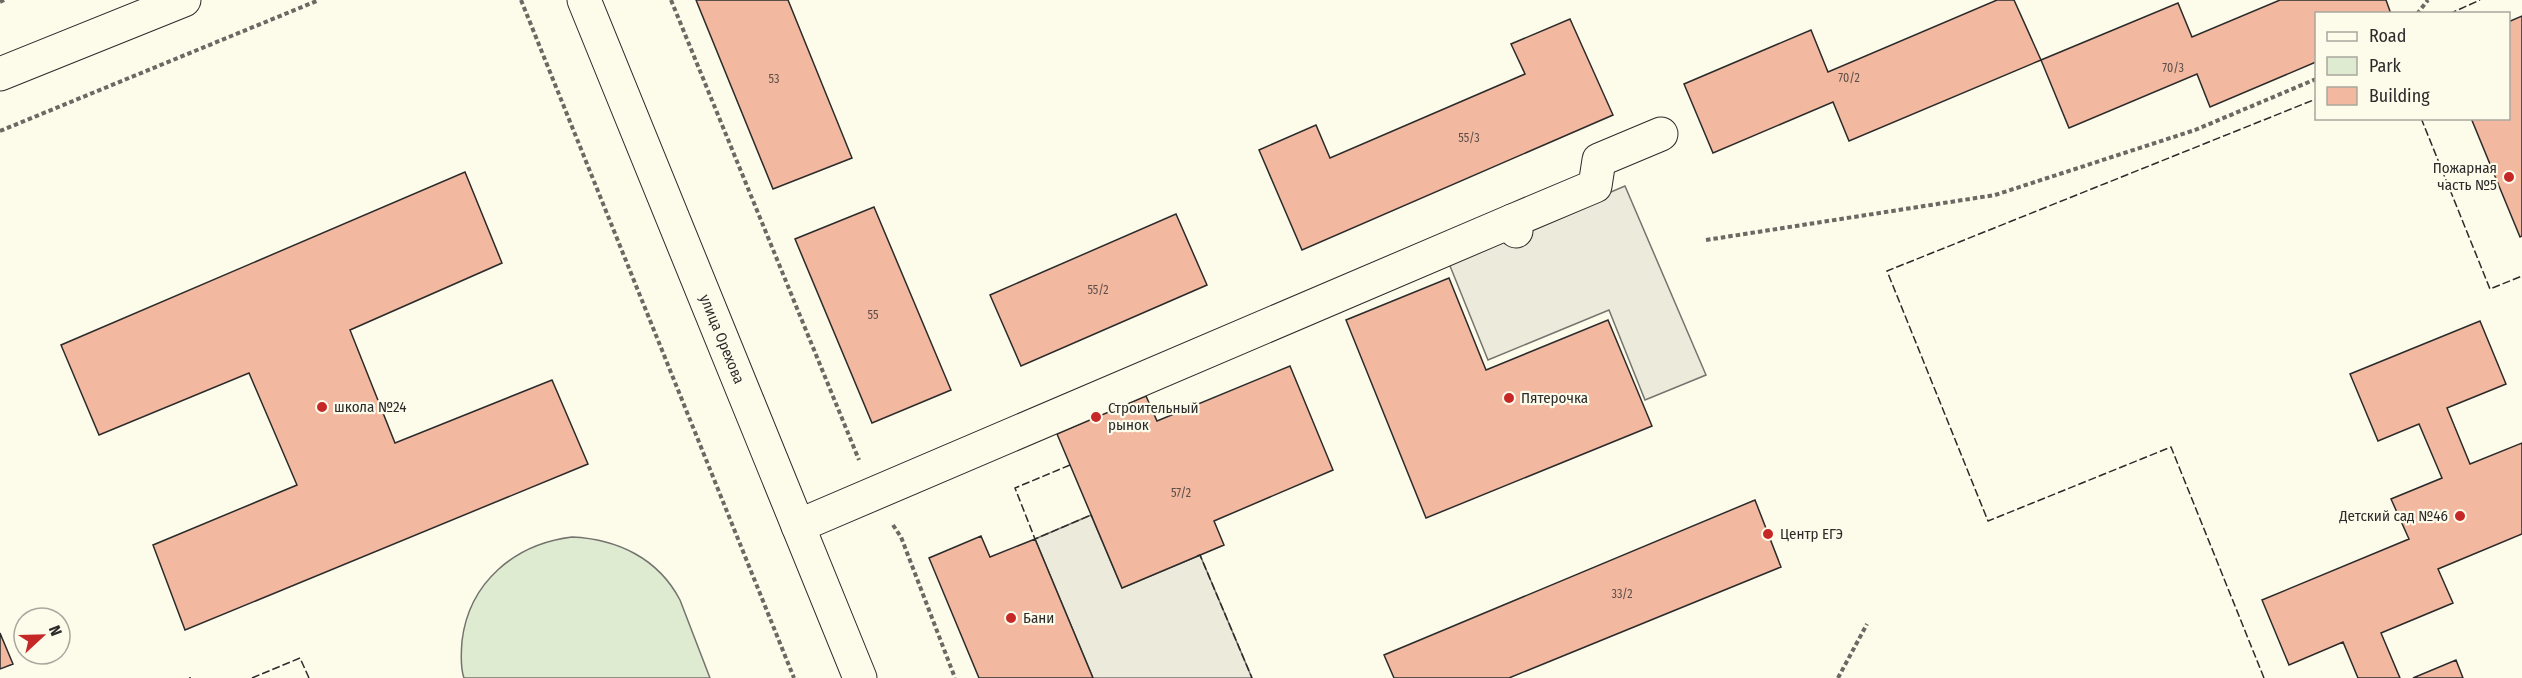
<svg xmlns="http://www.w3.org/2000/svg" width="2522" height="678" viewBox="0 0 2522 678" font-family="'Fira Sans Condensed',sans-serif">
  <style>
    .green { fill: #deebd1; stroke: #74746e; stroke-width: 1.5 }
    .parking { fill: #eceadb; stroke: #74746e; stroke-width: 1.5 }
    .building { fill: #f2b8a0; stroke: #2b2b2b; stroke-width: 1.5 }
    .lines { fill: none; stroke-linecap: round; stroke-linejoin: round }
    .minor-casing { stroke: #2b2b2b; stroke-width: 35 }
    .major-casing { stroke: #2b2b2b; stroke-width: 35 }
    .path { stroke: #6a6964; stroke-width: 4; stroke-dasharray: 4.5 3; stroke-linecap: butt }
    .minor { stroke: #fdfbea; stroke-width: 33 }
    .major { stroke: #fdfbea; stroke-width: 33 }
    .fence { stroke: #2b2b2b; stroke-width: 1.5; stroke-dasharray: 8 3; stroke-linecap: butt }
    .poi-dot { fill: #c62828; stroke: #fdfbea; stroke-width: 2 }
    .labels { text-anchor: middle; stroke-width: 4.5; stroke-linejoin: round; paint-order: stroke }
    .number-label { font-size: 12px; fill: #5d4e48 }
    .poi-label { font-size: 15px; fill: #2b2b2b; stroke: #fdfbea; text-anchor: start }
    .street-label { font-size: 15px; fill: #2b2b2b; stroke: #fdfbea }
  </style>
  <rect width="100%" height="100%" fill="#fdfbea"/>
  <!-- green -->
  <path class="green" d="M572,537C617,539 658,558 680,600L710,678H464C460,667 461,653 462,641C469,582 515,544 572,537Z"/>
  <!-- parking -->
  <path class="parking" d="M1625,186L1706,375L1645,400L1609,310L1488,360L1448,261Z
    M1091,515L1122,588L1200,555L1252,678H1093L1035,539Z"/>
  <!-- building -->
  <path class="building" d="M696,0H788L852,158L773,189Z
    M1997,0H2014L2041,60L1849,141L1833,102L1713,153L1684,84L1811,30L1828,72Z
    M2280,0H2386L2391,14H2316V62L2210,107L2197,74L2069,128L2041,60L2178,3L2192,37Z
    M2522,16V236L2520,237L2471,118H2508V22Z
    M1570,19L1613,115L1302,250L1259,150L1316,125L1330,158L1525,74L1511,44Z
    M465,172L502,263L350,330L395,443L552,380L588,464L185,630L153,545L297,485L249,373L99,435L61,345Z
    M874,207L951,390L872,423L795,239Z
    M1176,214L1207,285L1021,366L990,295Z
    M1449,278L1486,370L1608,320L1652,426L1426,518L1346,320Z
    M2480,321L2506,384L2447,408L2470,464L2522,443V534L2438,569L2453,603L2381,633L2400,678H2358L2343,642L2289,665L2262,600L2409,539L2391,499L2442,478L2419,424L2378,441L2350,374Z
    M1290,366L1333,470L1214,521L1224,545L1122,588L1057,434L1146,396L1157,421Z
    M1755,500L1781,567L1509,678H1394L1384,655Z
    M981,536L990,557L1035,539L1093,678H979L929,558Z
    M0,633L13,664L0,669Z
    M2456,660L2463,678H2413Z"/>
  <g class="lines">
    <defs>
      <g id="minor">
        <path id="s1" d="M584,0L860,678"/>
        <path d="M1512,221L1595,186L1599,160L1661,134"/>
        <path d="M798,526L1512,221L1516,231"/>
      </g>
      <path id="major" d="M0,74L184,0"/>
    </defs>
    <!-- minor casing -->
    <use href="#minor" class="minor-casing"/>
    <!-- major casing -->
    <use href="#major" class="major-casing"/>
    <!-- path -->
    <path class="path" d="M521,0L794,678
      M671,0L859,460
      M0,2L4,0
      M2417,14L2428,0
      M0,131L319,0
      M1706,240L1995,195L2195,130L2316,79
      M893,525L901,537L955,678
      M1838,678L1867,624"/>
    <!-- minor -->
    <use href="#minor" class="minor"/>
    <!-- major -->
    <use href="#major" class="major"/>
    <!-- fence -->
    <path class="fence" d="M2449,14L2480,0
      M2421,118L2490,289L2522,276
      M1070,465L1015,488L1035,539L1091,515L1092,517
      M1197,556L1200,555L1252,678
      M189,678H191
      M252,678L300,658L309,678
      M2264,678L2171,447L1988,521L1887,271L2316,99"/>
  </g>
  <!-- markers -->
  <g class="poi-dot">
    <circle cx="2509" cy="177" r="6"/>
    <circle cx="1509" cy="398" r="6"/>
    <circle cx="322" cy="407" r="6"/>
    <circle cx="1096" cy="417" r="6"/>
    <circle cx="2460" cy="516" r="6"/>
    <circle cx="1768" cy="534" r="6"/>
    <circle cx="1011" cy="618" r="6"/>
  </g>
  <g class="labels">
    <!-- number labels -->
    <g class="number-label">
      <text x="2173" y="72">70/3</text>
      <text x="1849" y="82">70/2</text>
      <text x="774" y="83">53</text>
      <text x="1469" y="142">55/3</text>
      <text x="1098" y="294">55/2</text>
      <text x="873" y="319">55</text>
      <text x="1181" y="497">57/2</text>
      <text x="1622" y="598">33/2</text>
    </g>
    <!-- poi labels -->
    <g class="poi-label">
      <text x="2497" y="173" text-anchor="end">Пожарная<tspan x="2497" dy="17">часть №5</tspan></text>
      <text x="1521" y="403">Пятерочка</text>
      <text x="334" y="412">школа №24</text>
      <text x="1108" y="413">Строительный<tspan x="1108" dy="17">рынок</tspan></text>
      <text x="2448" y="521" text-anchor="end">Детский сад №46</text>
      <text x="1780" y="539">Центр ЕГЭ</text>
      <text x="1023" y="623">Бани</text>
    </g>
    <!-- street labels -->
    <g class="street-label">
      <text dy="5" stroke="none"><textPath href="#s1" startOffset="366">улица Орехова</textPath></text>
    </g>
  </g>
  <!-- legend -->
  <rect x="2315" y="12" width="195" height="108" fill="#fdfbea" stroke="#a9a89e" stroke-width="1.5"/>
  <rect x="2327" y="32" width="30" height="9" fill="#fdfbea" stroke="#a9a89e" stroke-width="1.5"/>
  <text x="2369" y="42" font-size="18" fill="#2b2b2b">Road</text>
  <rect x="2327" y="57" width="30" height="18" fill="#deebd1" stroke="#a9a89e" stroke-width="1.5"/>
  <text x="2369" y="72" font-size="18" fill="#2b2b2b">Park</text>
  <rect x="2327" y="87" width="30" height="18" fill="#f2b8a0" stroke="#a9a89e" stroke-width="1.5"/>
  <text x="2369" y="102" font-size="18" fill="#2b2b2b">Building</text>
  <!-- north arrow -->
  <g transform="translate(42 636) rotate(68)"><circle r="28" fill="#fdfbea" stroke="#a9a89e" stroke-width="1.5"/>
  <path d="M0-4.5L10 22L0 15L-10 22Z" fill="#c62828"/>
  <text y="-9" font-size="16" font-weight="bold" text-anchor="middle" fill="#2b2b2b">N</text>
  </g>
</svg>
